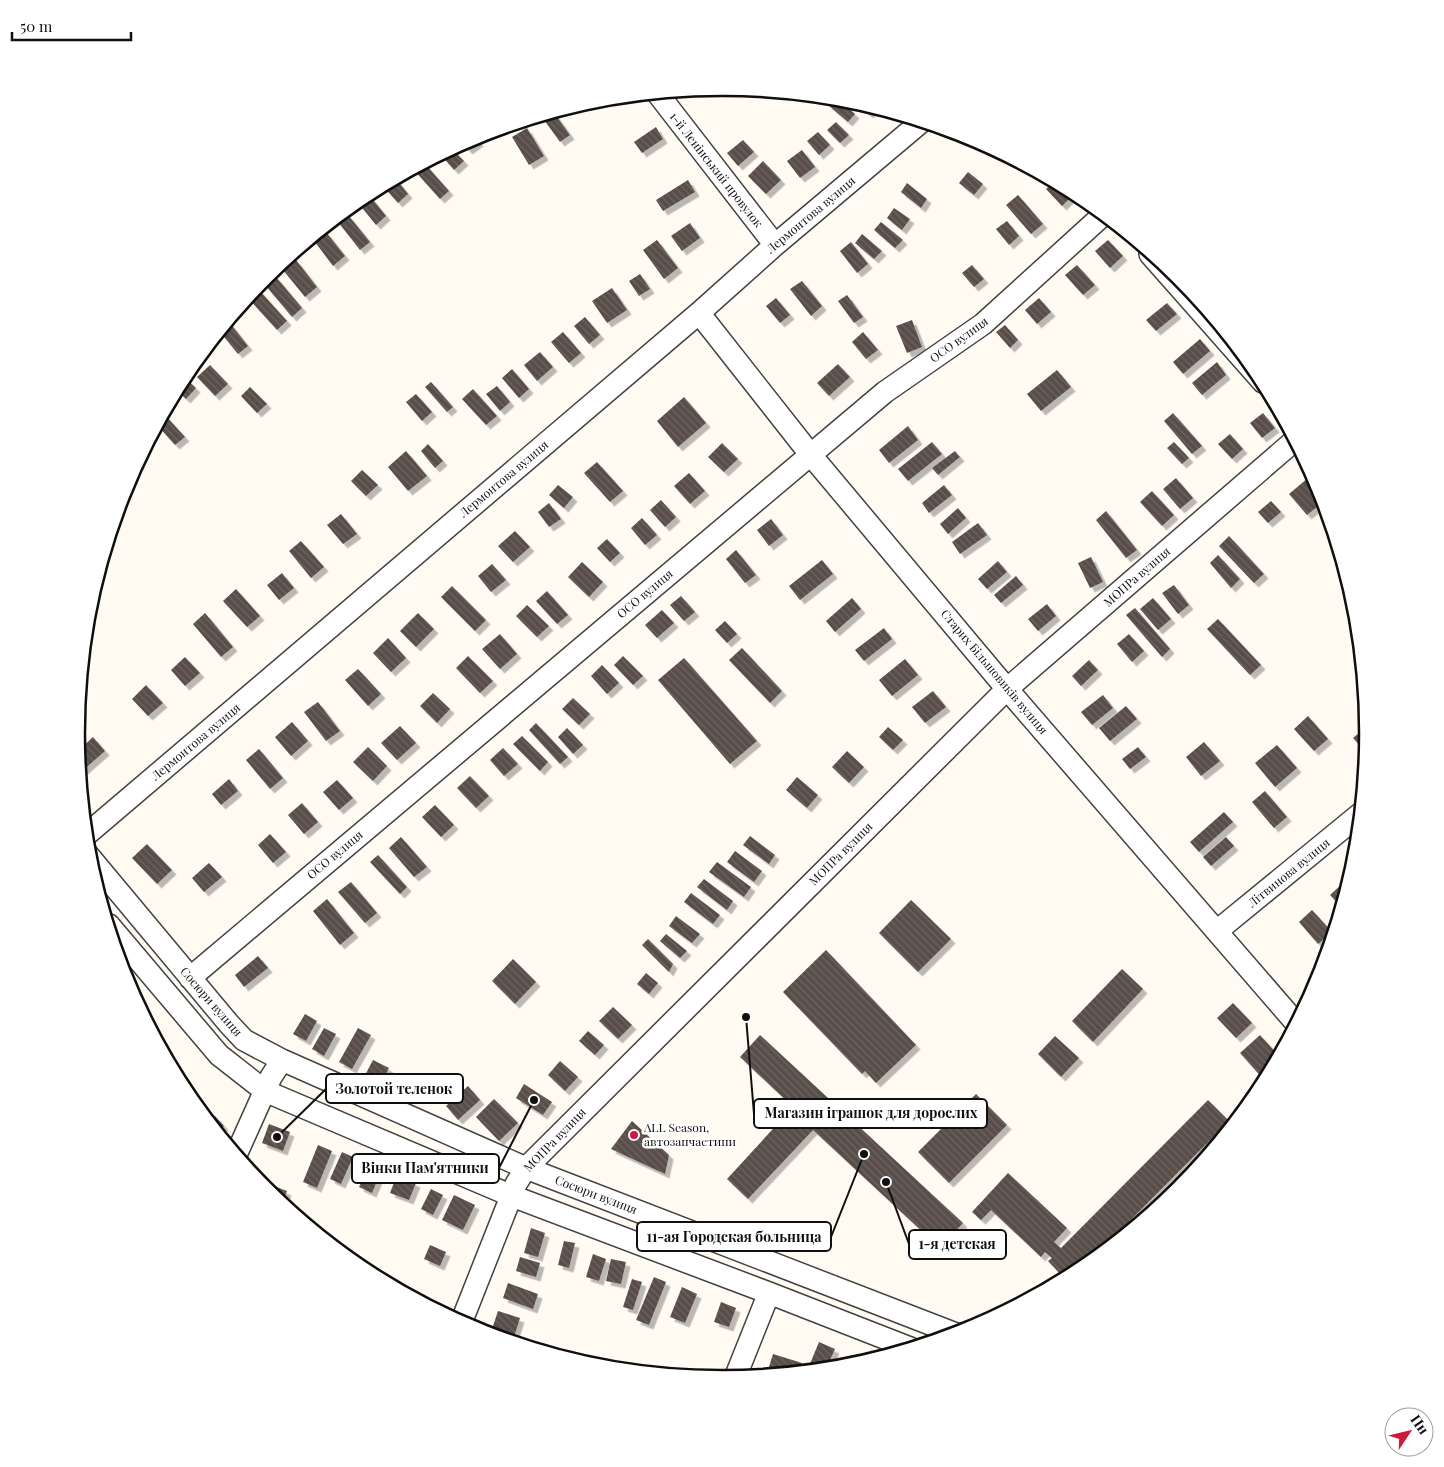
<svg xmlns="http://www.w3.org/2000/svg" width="1444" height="1467" viewBox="0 0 1444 1467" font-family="'Playfair Display',serif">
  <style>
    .building { fill: url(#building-back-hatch); filter: url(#shadow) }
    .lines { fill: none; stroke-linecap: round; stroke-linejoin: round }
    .minor-casing { stroke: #424242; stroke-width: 24 }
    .minor { stroke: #fff; stroke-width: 21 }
    .poi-dot { fill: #ce193a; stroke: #fff; stroke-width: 2 }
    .labels { text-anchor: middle; stroke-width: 5; stroke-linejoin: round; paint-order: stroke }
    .street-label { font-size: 12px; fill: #0f0f0f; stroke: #fff }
    .poi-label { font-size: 12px; fill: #0f0f0f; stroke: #fff; text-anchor: start }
    .rim { fill: none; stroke: #0f0f0f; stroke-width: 2.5 }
    .leader { fill: none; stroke: #0f0f0f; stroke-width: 2 }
    .callout-dot { fill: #0f0f0f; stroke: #fff; stroke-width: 2 }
    .callout { fill: #fff; stroke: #0f0f0f; stroke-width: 2 }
    .callout-label { font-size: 14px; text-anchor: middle; font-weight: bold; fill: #0f0f0f }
  </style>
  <defs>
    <pattern id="building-back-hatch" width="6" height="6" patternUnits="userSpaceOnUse" patternTransform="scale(1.25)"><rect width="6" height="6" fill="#594e4a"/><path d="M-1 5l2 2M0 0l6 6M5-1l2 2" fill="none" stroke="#6c6360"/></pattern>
    <filter id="shadow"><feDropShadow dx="4.5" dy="4.5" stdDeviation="0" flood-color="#0004"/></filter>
  </defs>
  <rect width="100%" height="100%" fill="#fffbf2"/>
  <!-- building -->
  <path class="building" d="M832,99H838L855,114L848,122L827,104Z
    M852,101L873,108L869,114Z
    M554,113L570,135L560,142L542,117Z
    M836,122L849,135L840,143L827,130Z
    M656,127L663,139L642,153L634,142Z
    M527,128L544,156L529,165L512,137Z
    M818,132L830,145L819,155L807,141Z
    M475,137L479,142L468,150L463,144Z
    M743,140L754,152L738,166L727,153Z
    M452,149L464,161L454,170L441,155Z
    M802,150L815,167L800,178L787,161Z
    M763,161L781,180L766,194L748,176Z
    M425,164L449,191L440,199L414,170Z
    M968,172L983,184L974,195L959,183Z
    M396,179L408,194L398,203L383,186Z
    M688,180L695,192L663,211L656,200Z
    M1054,182L1074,194L1062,206L1046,189Z
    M907,183L927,199L921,208L901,192Z
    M369,195L386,216L376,225L359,204Z
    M1018,195L1043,224L1031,234L1006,205Z
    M894,208L910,219L902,230L887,218Z
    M348,215L370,242L360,250L338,222Z
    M1007,221L1019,236L1009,245L996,229Z
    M881,222L903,240L895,248L874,230Z
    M690,223L700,238L682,251L671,236Z
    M326,232L345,256L333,266L315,242Z
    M862,234L882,251L874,259L855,243Z
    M657,240L678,268L664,279L643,250Z
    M1108,240L1123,256L1110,268L1095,251Z
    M851,242L868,264L857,273L840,251Z
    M296,260L317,287L305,297L283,270Z
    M972,265L984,279L974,287L962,273Z
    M1077,265L1095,285L1083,295L1065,275Z
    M640,274L650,289L639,296L629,281Z
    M276,277L302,308L292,317L266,286Z
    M802,281L822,306L811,316L790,289Z
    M612,288L627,310L607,323L592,301Z
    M258,289L287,321L277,330L248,298Z
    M847,295L863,317L854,323L838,301Z
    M776,298L790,315L780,323L766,306Z
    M1039,298L1051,312L1037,324L1025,310Z
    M1167,303L1177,314L1156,331L1146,320Z
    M585,317L600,335L589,344L574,326Z
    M912,320L922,347L907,353L896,326Z
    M229,322L248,346L238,354L220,332Z
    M1005,325L1018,340L1010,348L996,332Z
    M563,332L581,353L569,363L551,342Z
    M863,332L878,350L866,359L852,342Z
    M1200,339L1210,351L1183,374L1173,362Z
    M540,352L553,367L537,381L524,365Z
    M1217,362L1226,375L1202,395L1192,383Z
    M838,364L850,377L829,396L817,383Z
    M210,365L228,384L215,396L197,377Z
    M512,369L529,389L519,398L502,378Z
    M1057,370L1071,387L1041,411L1027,394Z
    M184,377L196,388L186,399L177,390Z
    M431,382L453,407L447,412L425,387Z
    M497,386L510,402L500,411L486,394Z
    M250,387L267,404L257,413L241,396Z
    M473,389L497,416L486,425L462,399Z
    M416,394L432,412L422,421L406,402Z
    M684,397L706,423L678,447L657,421Z
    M1173,413L1202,446L1192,454L1164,421Z
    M1263,413L1275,428L1262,438L1250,423Z
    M164,414L185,437L175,445L158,426Z
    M908,426L918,440L889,463L879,450Z
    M1230,434L1243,449L1232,459L1218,444Z
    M932,442L942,454L908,481L898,469Z
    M1174,442L1189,458L1182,464L1167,448Z
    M722,443L738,459L724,472L708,457Z
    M428,444L443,461L435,468L421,451Z
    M406,451L427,476L408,491L388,467Z
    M955,451L960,457L938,475L932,468Z
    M597,462L623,491L610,502L584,473Z
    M362,470L378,485L366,496L351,481Z
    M689,473L705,491L690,504L674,486Z
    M1176,478L1193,498L1180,509L1163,489Z
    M1308,478L1321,493L1323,502L1307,515L1289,494Z
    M558,485L573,497L564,508L549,495Z
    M944,485L952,495L929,513L922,503Z
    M1152,491L1174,515L1162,526L1140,502Z
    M661,500L676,517L665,527L650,510Z
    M1271,501L1281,512L1268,523L1258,512Z
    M549,503L561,519L549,527L538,512Z
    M958,508L966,518L948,534L940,524Z
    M1106,511L1137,550L1126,558L1096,520Z
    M341,514L357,534L343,544L327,525Z
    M642,518L657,535L645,545L631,528Z
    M771,519L783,535L769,546L757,530Z
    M1329,521L1332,529V532L1326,524Z
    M978,523L987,535L960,554L952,542Z
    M515,531L530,547L513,562L498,546Z
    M1229,536L1264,574L1254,583L1219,546Z
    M607,539L620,553L610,562L597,548Z
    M301,541L324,567L311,578L289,551Z
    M736,550L756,575L745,583L726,559Z
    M1218,555L1240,579L1231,588L1210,563Z
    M1091,557L1103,582L1090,588L1078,563Z
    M822,560L833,574L800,600L789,586Z
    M998,561L1007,572L987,589L978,579Z
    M582,562L603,582L589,597L568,577Z
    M492,564L506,580L491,592L478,576Z
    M282,573L294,588L279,600L267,585Z
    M1016,576L1023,585L1001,603L994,595Z
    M1174,585L1189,605L1178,614L1162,593Z
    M452,586L486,620L475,631L441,597Z
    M236,589L260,616L247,627L223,601Z
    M547,591L568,615L557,624L536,601Z
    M681,596L695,612L684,621L670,605Z
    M852,598L861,609L835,632L826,621Z
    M1153,598L1171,619L1158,630L1140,609Z
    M1047,604L1056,616L1038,631L1028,619Z
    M527,605L549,626L537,637L516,616Z
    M1135,608L1170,649L1162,657L1126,615Z
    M662,610L674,623L657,638L645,625Z
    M205,613L233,647L221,657L193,624Z
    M418,613L434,629L416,647L400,631Z
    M1218,619L1261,665L1250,675L1207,629Z
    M725,621L737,634L727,643L715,630Z
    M884,628L892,639L864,661L855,650Z
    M500,634L517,654L500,669L482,649Z
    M1129,634L1144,651L1132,662L1117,644Z
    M388,638L406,658L391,672L373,653Z
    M742,648L782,691L770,703L729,660Z
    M468,656L493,681L480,693L456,668Z
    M623,656L643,676L633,685L614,665Z
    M185,657L200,673L185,686L171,670Z
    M684,658L757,741L730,764L658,680Z
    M905,659L918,675L892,696L879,680Z
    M1089,660L1098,670L1081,686L1072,676Z
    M602,665L619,683L607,694L591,676Z
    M358,669L381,694L368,706L345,680Z
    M146,685L163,703L148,716L132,699Z
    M933,691L946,707L925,723L912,707Z
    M433,693L450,709L437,723L420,706Z
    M1103,695L1113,708L1092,725L1081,712Z
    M573,698L590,714L579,725L562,709Z
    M318,702L340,731L326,741L304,712Z
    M1126,706L1137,719L1110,741L1099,728Z
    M1308,716L1328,739L1314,751L1294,729Z
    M292,722L308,741L291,756L275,737Z
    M536,723L568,757L560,764L529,730Z
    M400,726L416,743L397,760L381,743Z
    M888,727L903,740L893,750L879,737Z
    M1366,727L1368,734L1366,753L1353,738Z
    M567,728L583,745L573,754L558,737Z
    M522,736L548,762L540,771L513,744Z
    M93,737L105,751L80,773L78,751Z
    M1204,742L1220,761L1201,776L1186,757Z
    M1277,745L1297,768L1275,787L1255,763Z
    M368,747L387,766L373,781L353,762Z
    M1138,747L1146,757L1130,769L1122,759Z
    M503,748L518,764L504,776L490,760Z
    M259,749L283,778L270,789L246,760Z
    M847,751L864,767L849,783L832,767Z
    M470,776L489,796L476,808L457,788Z
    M797,777L818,795L807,808L786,790Z
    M229,779L238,791L221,805L212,794Z
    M337,780L353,798L339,810L323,792Z
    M1265,791L1287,817L1274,828L1252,802Z
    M302,803L318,822L304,834L288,815Z
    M435,805L454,825L441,837L422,817Z
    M1224,812L1233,822L1199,852L1190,842Z
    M270,834L286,852L273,863L258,845Z
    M750,836L775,855L769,864L743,845Z
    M401,837L427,867L414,877L389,848Z
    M1226,837L1234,846L1211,866L1203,857Z
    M147,844L172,870L157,884L132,858Z
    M735,851L762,871L754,882L727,862Z
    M378,855L407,887L400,894L370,862Z
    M717,862L751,887L744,897L709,872Z
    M209,863L222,877L204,892L192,878Z
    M704,879L733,901L727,910L697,887Z
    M351,882L377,913L365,923L338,892Z
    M1343,883L1347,888L1341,907L1330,895Z
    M691,893L720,915L713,924L684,902Z
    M327,899L354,933L340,945L313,911Z
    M911,900L951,939L918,972L879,933Z
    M1312,910L1332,932L1318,944L1299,922Z
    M676,916L700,934L692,943L669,926Z
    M666,934L687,951L680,958L660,941Z
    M648,939L673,964L669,972L642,945Z
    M826,950L916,1045L876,1083L865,1071L862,1074L783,992Z
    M258,956L268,968L244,987L235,975Z
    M513,959L536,982L515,1004L492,981Z
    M1122,969L1143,989L1093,1042L1072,1021Z
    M646,973L658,983L649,994L637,984Z
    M1233,1003L1252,1023L1236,1038L1217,1018Z
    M613,1007L632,1025L618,1039L599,1021Z
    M305,1014L317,1021L306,1041L293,1034Z
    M324,1028L336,1034L324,1056L312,1049Z
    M358,1028L371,1035L352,1069L339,1062Z
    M588,1031L604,1045L595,1055L579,1041Z
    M760,1035L963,1223L940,1248L813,1130L748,1199L727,1179L793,1107L740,1057Z
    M1260,1035L1279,1056L1265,1081L1240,1053Z
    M1055,1036L1079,1058L1061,1077L1038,1054Z
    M167,1057L177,1068L173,1070L167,1058Z
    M373,1060L389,1068L380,1085L364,1077Z
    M560,1061L578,1077L565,1091L548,1075Z
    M184,1081L195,1092L189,1097L181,1084Z
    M524,1084L552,1102L543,1115L516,1098Z
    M468,1086L480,1100L458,1120L446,1106Z
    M976,1094L1007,1125L949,1183L918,1152Z
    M494,1099L518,1123L499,1141L476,1117Z
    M1208,1100L1229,1121L1080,1271L1065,1279L1048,1261L1052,1258L1045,1252L1041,1257L991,1210L981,1220L972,1212L1008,1173L1067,1228L1054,1242L1061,1248Z
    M215,1116L224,1126L217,1131L209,1121Z
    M632,1121L669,1155L665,1174L611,1149Z
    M269,1124L290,1132L283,1151L262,1143Z
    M318,1145L332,1151L317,1188L303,1182Z
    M342,1152L353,1157L341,1184L330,1179Z
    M371,1161L383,1167L372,1193L359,1187Z
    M397,1175L416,1183L409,1200L390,1193Z
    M256,1179L287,1191L283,1202L265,1190Z
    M431,1189L443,1195L433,1215L421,1209Z
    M454,1195L475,1205L463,1230L442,1220Z
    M313,1222L332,1236L328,1242L310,1227Z
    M531,1228L545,1233L538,1257L524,1253Z
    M564,1241L575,1243L569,1268L558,1265Z
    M430,1245L446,1252L440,1266L424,1259Z
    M593,1254L606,1259L599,1281L586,1277Z
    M520,1257L540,1263L536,1277L516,1271Z
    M611,1259L626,1262L621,1284L606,1281Z
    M654,1277L666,1282L649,1325L636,1320Z
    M632,1279L642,1282L633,1310L623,1307Z
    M508,1283L538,1294L533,1309L503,1298Z
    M682,1287L697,1294L685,1323L670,1317Z
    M721,1302L736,1308L729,1327L714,1322Z
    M498,1311L520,1318L514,1337L492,1329Z
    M819,1342L835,1349L826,1369L807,1371Z
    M773,1354L802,1363L799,1372L779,1374L768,1370Z"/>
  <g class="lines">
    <defs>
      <path id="minor" d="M658,94L775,245
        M1150,254L1263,382
        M699,313L810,454L1007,689L1296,1023
        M86,835L699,313L775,245L921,122
        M88,855L229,1024L244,1040L282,1060L526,1168L956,1334
        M109,925L219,1055L265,1091L512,1196L769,1293L910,1348
        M1217,931L1360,814
        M190,978L885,392L983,324L1103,215
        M236,1155L271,1077L282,1060
        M461,1323L516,1184L526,1168L1007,689L1294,441
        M735,1378L769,1293"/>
    </defs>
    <!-- minor casing -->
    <use href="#minor" class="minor-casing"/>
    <!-- minor -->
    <use href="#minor" class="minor"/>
  </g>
  <!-- markers -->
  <circle class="poi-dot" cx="634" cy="1135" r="5"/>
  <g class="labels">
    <!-- street labels -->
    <g class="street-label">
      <text transform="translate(716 170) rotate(52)" y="4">1-й Ленінський провулок</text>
      <text transform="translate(811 215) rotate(-40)" y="4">Лермонтова вулиця</text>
      <text transform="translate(959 340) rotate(-36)" y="4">ОСО вулиця</text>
      <text transform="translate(504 479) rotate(-40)" y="4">Лермонтова вулиця</text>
      <text transform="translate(1137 577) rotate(-41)" y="4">МОПРа вулиця</text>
      <text transform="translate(645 594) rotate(-40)" y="4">ОСО вулиця</text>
      <text transform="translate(994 672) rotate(50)" y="4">Старих Більшовиків вулиця</text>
      <text transform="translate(196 742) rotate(-40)" y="4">Лермонтова вулиця</text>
      <text transform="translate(841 854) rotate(-45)" y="4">МОПРа вулиця</text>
      <text transform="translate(335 855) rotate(-40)" y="4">ОСО вулиця</text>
      <text transform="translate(1289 873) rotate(-39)" y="4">Літвинова вулиця</text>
      <text transform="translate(211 1002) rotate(49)" y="4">Сосюри вулиця</text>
      <text transform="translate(555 1140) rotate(-46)" y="4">МОПРа вулиця</text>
      <text transform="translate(596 1195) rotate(21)" y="4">Сосюри вулиця</text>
    </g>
    <!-- poi labels -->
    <g class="poi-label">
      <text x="644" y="1132">ALL Season,<tspan x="644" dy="14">автозапчастини</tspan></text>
    </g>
  </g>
  <!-- crop -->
  <path d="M0 0H1444V1467H0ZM85 733a637 637 0 1 1 1274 0a637 637 0 1 1-1274 0Z" fill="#fff" fill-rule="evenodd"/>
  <path class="rim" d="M85 733a637 637 0 1 1 1274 0a637 637 0 1 1-1274 0Z"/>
  <!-- callouts -->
  <path class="leader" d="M277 1137L326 1089M746 1017L754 1114M534 1100L499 1168M864 1154L831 1237M886 1182L909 1244"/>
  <g class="callout-dot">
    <circle cx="277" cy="1137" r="5"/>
    <circle cx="746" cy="1017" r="5"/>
    <circle cx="534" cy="1100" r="5"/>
    <circle cx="864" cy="1154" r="5"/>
    <circle cx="886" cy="1182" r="5"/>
  </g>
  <g class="callout">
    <rect x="326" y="1074" width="137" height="29" rx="5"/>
    <rect x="754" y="1099" width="233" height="29" rx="5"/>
    <rect x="352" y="1154" width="147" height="29" rx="5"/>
    <rect x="637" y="1222" width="194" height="29" rx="5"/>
    <rect x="909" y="1230" width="97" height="29" rx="5"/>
  </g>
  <g class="callout-label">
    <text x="394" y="1094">Золотой теленок</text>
    <text x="871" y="1118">Магазин іграшок для дорослих</text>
    <text x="425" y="1173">Вінки Пам'ятники</text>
    <text x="734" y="1242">11-ая Городская больница</text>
    <text x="957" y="1249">1-я детская</text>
  </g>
  <!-- north arrow -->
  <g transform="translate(1409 1432) rotate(55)"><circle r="24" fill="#ffffff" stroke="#9f9f9f"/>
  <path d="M0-4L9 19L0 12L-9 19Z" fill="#ce193a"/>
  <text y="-8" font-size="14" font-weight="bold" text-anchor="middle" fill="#0f0f0f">Пн</text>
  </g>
  <!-- scale -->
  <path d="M12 32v8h119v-8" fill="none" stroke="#0f0f0f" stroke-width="2.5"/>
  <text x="20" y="32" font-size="15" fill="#0f0f0f" stroke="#ffffff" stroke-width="4" paint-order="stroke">50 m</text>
</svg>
